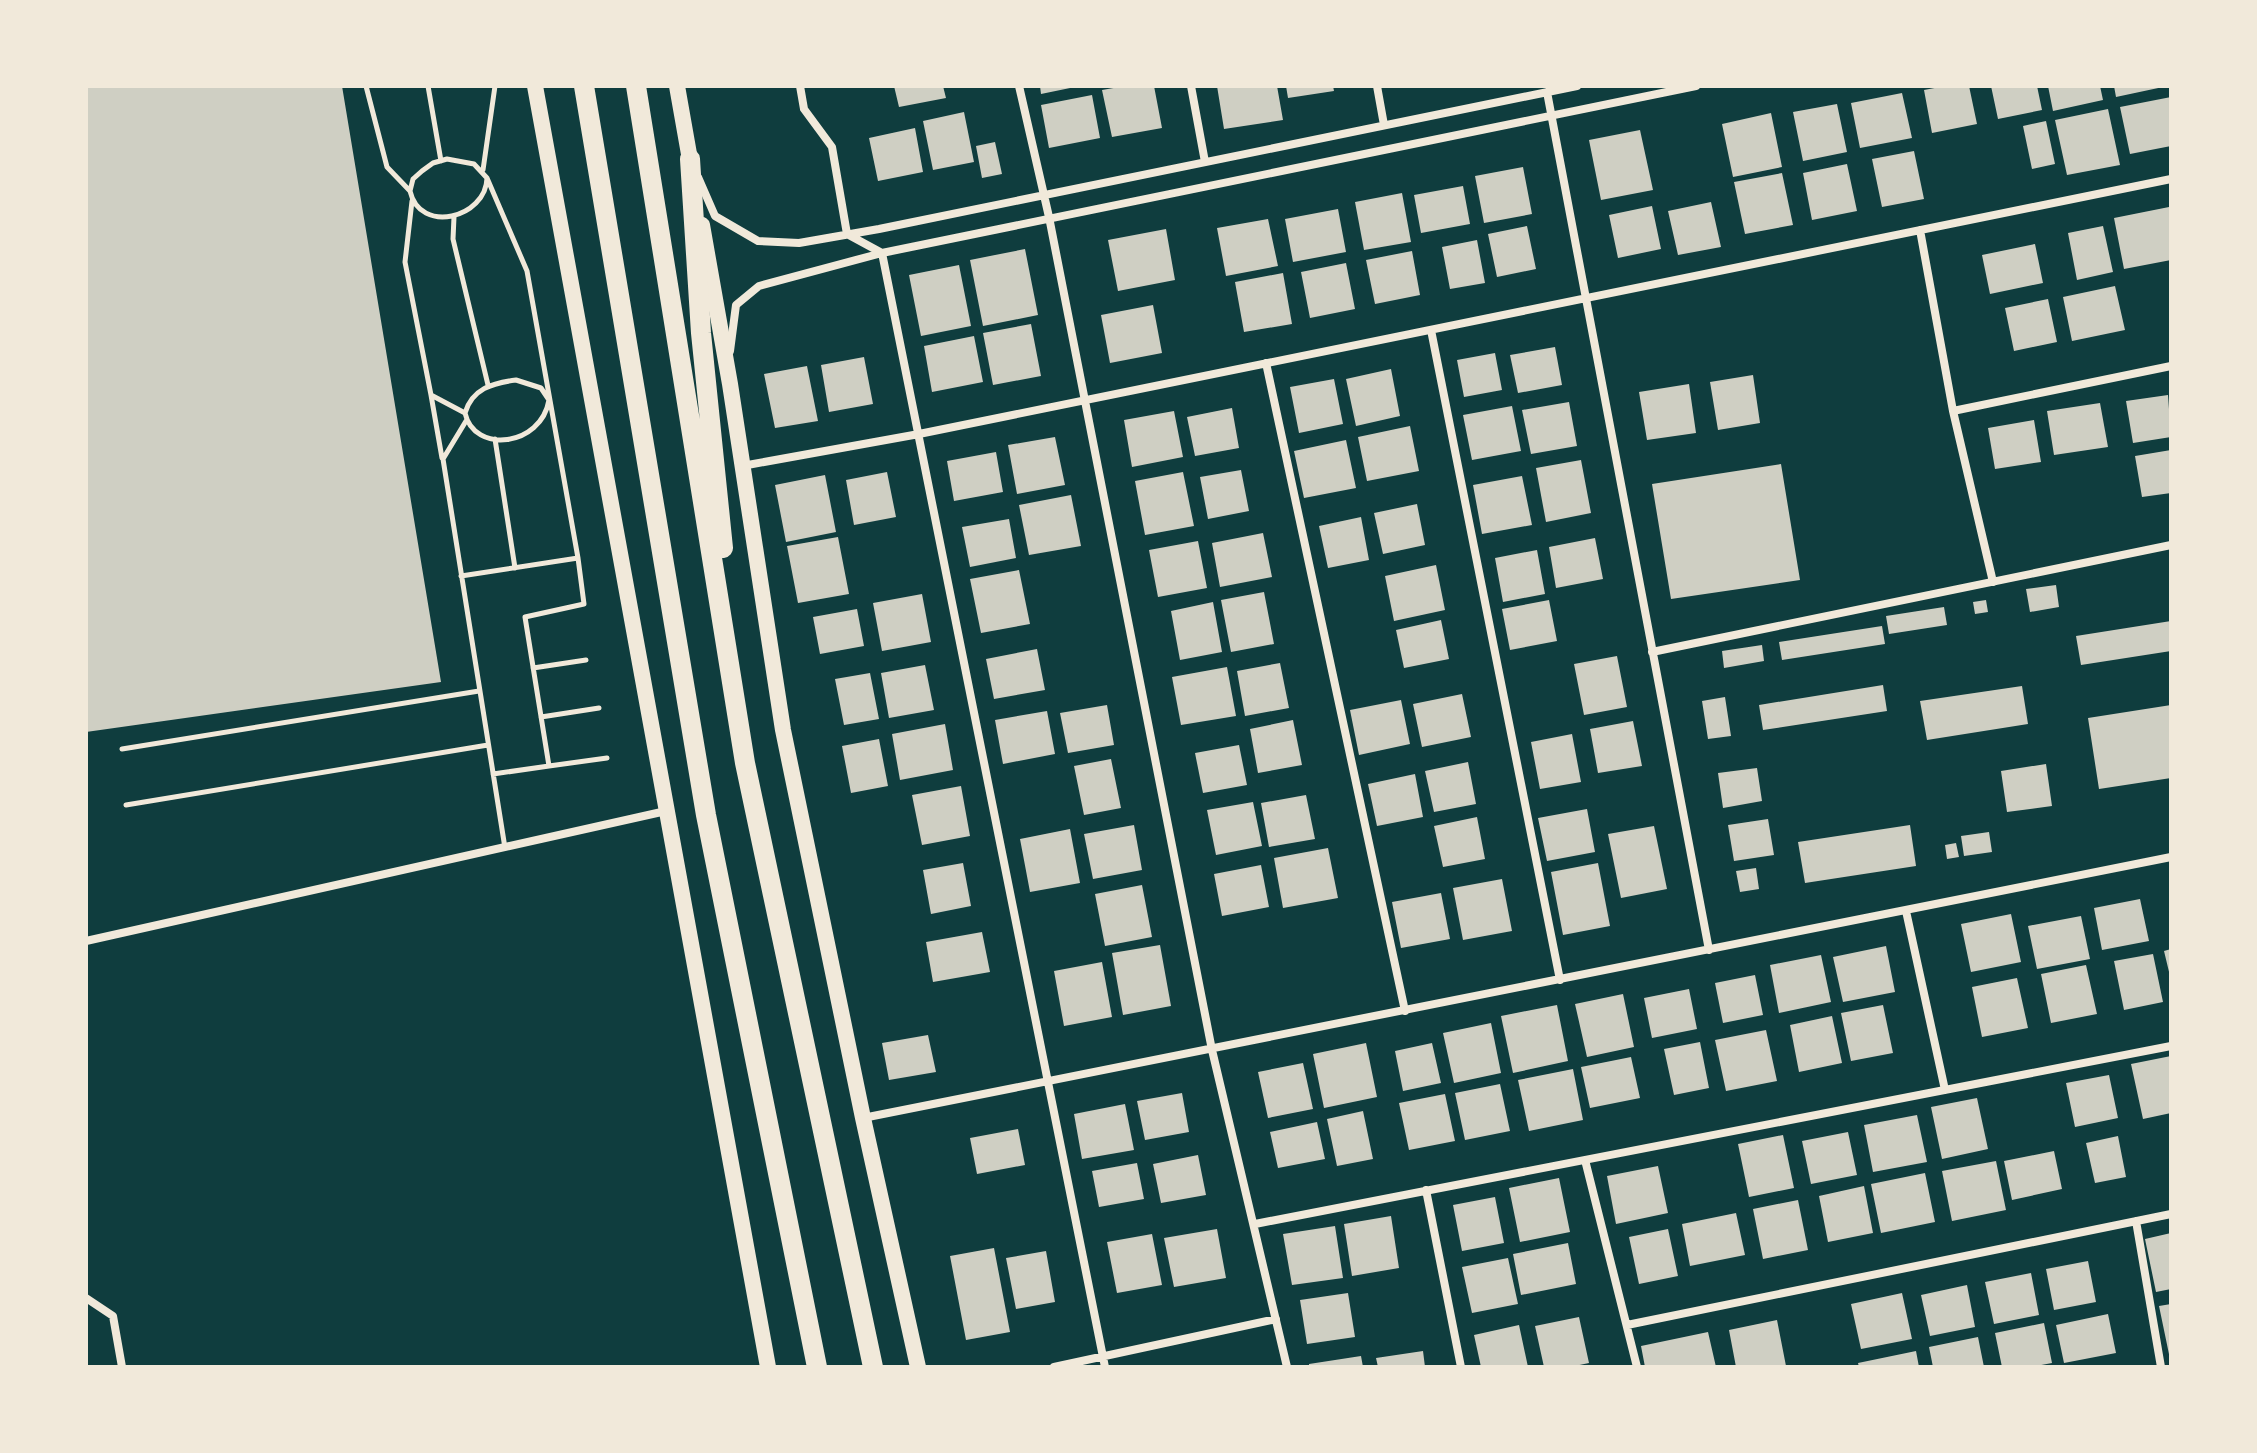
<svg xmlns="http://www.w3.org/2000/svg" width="2257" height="1453" viewBox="0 0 2257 1453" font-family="'Space Grotesk',sans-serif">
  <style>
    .building { fill: #cfcfc3 }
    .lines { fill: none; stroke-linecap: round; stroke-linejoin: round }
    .service { stroke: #f1e9da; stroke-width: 5 }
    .minor { stroke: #f1e9da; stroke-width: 8 }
    .primary { stroke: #f1e9da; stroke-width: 16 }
    .motorway { stroke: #f1e9da; stroke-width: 20 }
  </style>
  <rect width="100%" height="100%" fill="#0f3d3e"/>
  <!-- building -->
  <path class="building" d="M86,86H342L441,682L86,732Z
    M894,86H943L946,98L899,107Z
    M1040,86H1075V87L1041,94Z
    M1125,86H1154L1162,128L1112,137L1102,90Z
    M1217,86H1277L1283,120L1224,129Z
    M1286,86H1333L1334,91L1288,98Z
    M1945,86H1969L1977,124L1932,133L1924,90Z
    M1991,86H2037L2042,110L1998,119Z
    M2048,86H2100L2103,100L2053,111Z
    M2114,86H2163V87L2116,97Z
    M1902,93L1912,138L1860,148L1851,103Z
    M1092,95L1100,138L1049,148L1041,105Z
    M2171,97V146L2130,154L2120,107Z
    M1837,104L1847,152L1803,161L1793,112Z
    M2108,109L2120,165L2067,175L2055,120Z
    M964,112L974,162L933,170L923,121Z
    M1771,113L1782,167L1733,177L1722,124Z
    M2046,121L2055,164L2032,169L2023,126Z
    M915,128L923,172L878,181L869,138Z
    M1640,130L1653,190L1601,200L1589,140Z
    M995,142L1002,174L982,178L976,146Z
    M1914,151L1924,199L1882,207L1872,159Z
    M1847,164L1857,211L1812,220L1803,173Z
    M1523,167L1532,214L1484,223L1475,176Z
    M1782,173L1793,225L1745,234L1734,182Z
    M1463,186L1470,224L1421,233L1414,195Z
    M1402,193L1411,242L1364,250L1355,202Z
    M1711,202L1721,247L1678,255L1668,211Z
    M1652,206L1661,249L1618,258L1609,215Z
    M2169,207L2171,260L2124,269L2114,218Z
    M1338,209L1346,252L1293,262L1285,219Z
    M1268,219L1278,266L1226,276L1217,228Z
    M1527,226L1536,269L1497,277L1488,234Z
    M2103,226L2113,272L2077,280L2068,233Z
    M1166,229L1175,280L1118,291L1108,240Z
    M1477,240L1485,283L1450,289L1442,247Z
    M2035,244L2043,283L1990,294L1982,255Z
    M1025,249L1038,315L983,326L970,260Z
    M1412,251L1420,295L1375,304L1366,260Z
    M1346,263L1355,309L1310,318L1301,272Z
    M959,265L971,326L921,336L909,275Z
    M1283,273L1292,324L1244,332L1235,282Z
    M2115,286L2125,330L2072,341L2063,297Z
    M2048,299L2057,342L2014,351L2005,308Z
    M1153,305L1162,353L1110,363L1101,315Z
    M1031,324L1041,376L993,385L983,333Z
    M974,336L983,382L932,392L924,346Z
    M1555,347L1562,385L1518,393L1510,355Z
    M1495,353L1502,390L1464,397L1457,360Z
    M864,357L873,404L829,412L821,365Z
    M807,366L818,421L775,428L764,374Z
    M1391,369L1400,416L1356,426L1346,379Z
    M1753,375L1760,423L1718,430L1710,382Z
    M1334,379L1343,424L1299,433L1290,387Z
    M1689,384L1696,433L1647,440L1639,392Z
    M2168,395L2171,437L2133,443L2126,401Z
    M1569,402L1577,446L1531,454L1522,410Z
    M2100,403L2108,447L2054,455L2047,411Z
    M1512,406L1521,451L1472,460L1463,415Z
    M1232,408L1239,448L1195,456L1187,417Z
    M1174,411L1183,457L1132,467L1124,420Z
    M2034,420L2041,462L1995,469L1988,428Z
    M1410,426L1419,471L1367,481L1358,437Z
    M1055,437L1065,485L1017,494L1008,445Z
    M1346,440L1356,488L1304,498L1294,451Z
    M2171,450V493L2142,497L2135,456Z
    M996,452L1003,492L954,501L947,461Z
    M1581,460L1591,513L1546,522L1536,468Z
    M1781,464L1800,580L1671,599L1652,484Z
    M1241,470L1249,511L1208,519L1200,477Z
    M887,472L896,517L854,525L846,480Z
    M1183,472L1194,526L1145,535L1135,481Z
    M825,475L836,532L786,542L775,485Z
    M1522,476L1532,525L1482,534L1473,485Z
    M1071,495L1081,546L1029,555L1019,505Z
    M1417,504L1425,545L1383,554L1374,513Z
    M1361,517L1369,560L1328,568L1319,526Z
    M1009,519L1016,558L970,567L962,527Z
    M1263,533L1272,577L1220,587L1212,543Z
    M838,537L849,594L798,603L787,546Z
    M1595,538L1603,579L1556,588L1549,547Z
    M1198,541L1207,588L1158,597L1149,550Z
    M1537,550L1545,594L1503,602L1495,558Z
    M1436,565L1445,610L1394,621L1385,576Z
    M1019,570L1030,624L981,633L970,579Z
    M2056,585L2059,607L2030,612L2026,589Z
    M1264,592L1274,644L1231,652L1221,600Z
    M922,594L931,642L882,651L873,603Z
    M1549,600L1557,641L1510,650L1502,609Z
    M1986,600L1988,612L1975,614L1973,602Z
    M1213,602L1222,652L1180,660L1171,611Z
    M1944,607L1947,625L1889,634L1886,616Z
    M857,609L864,646L820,654L813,617Z
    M1441,620L1449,659L1404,668L1396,630Z
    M2171,621V651L2081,665L2076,636Z
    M1882,626L1885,644L1782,660L1779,642Z
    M1762,645L1764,661L1724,668L1722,651Z
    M1037,649L1045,690L994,699L986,659Z
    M1617,656L1627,707L1584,715L1574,664Z
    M1280,663L1289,708L1245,716L1237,671Z
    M925,665L934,710L889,718L881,673Z
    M1227,667L1236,716L1181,725L1172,677Z
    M870,673L879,719L844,725L835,679Z
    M1883,685L1887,711L1763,730L1759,705Z
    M2022,686L2028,724L1927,740L1920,701Z
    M1462,694L1471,737L1422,747L1413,704Z
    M1725,697L1731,736L1708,739L1702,701Z
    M1401,700L1410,744L1359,755L1350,710Z
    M1107,705L1114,745L1068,753L1060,713Z
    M2171,705V778L2099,789L2088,718Z
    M1047,711L1055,754L1003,764L995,720Z
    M1293,720L1302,765L1258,773L1250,729Z
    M1633,721L1642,766L1598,773L1590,729Z
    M945,724L953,770L900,780L892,734Z
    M1572,734L1581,782L1540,789L1531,742Z
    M879,739L888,786L851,793L842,746Z
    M1239,745L1247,785L1203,793L1195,753Z
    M1111,759L1121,808L1084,815L1074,766Z
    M1468,762L1476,804L1434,812L1425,771Z
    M2046,764L2052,806L2007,812L2001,771Z
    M1757,768L1762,801L1723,808L1718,773Z
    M1415,774L1423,817L1377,826L1368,784Z
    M961,786L970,836L922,845L912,795Z
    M1306,795L1315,839L1269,847L1261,803Z
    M1253,802L1262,846L1216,855L1207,810Z
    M1587,809L1595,852L1547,861L1538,818Z
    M1477,817L1485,859L1443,867L1434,826Z
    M1768,819L1774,855L1734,861L1728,825Z
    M1134,825L1142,870L1093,879L1084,834Z
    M1910,825L1916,866L1805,883L1798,842Z
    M1654,826L1667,889L1621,898L1608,834Z
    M1070,829L1080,883L1030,892L1020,839Z
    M1989,832L1992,852L1964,856L1961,836Z
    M1956,843L1959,857L1947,859L1945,845Z
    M1328,848L1338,898L1283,908L1274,858Z
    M963,863L971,906L931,914L923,870Z
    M1598,863L1610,926L1563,935L1551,872Z
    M1261,865L1269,907L1222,916L1214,874Z
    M1756,868L1759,889L1740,892L1736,871Z
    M1502,879L1512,931L1463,940L1453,888Z
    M1142,885L1152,937L1105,946L1095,894Z
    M1441,893L1450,939L1401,948L1392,902Z
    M2140,899L2149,941L2102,950L2094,908Z
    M2011,914L2021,962L1971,972L1961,924Z
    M2081,916L2090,959L2037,969L2028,926Z
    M982,932L990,972L933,982L926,942Z
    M1160,945L1171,1006L1123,1015L1112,953Z
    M1886,946L1895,992L1843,1002L1833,957Z
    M2171,949V976H2170L2164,951Z
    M2153,954L2163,1002L2124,1010L2114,961Z
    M1821,955L1831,1002L1779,1013L1770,965Z
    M1102,962L1112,1017L1064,1026L1054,971Z
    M2086,965L2097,1014L2051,1023L2041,974Z
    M1755,975L1763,1015L1723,1023L1715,983Z
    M2017,978L2028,1028L1982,1037L1972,987Z
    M1689,989L1697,1029L1652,1038L1644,998Z
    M1623,994L1634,1047L1587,1057L1575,1004Z
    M1557,1005L1568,1061L1513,1073L1501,1016Z
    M1883,1005L1893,1053L1851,1061L1841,1013Z
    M1832,1016L1842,1063L1799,1072L1790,1025Z
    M1491,1023L1501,1073L1454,1083L1443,1033Z
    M1766,1030L1777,1081L1726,1091L1715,1040Z
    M928,1035L936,1072L889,1080L882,1043Z
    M1700,1042L1709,1088L1674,1095L1664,1049Z
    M1366,1043L1377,1097L1324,1108L1313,1054Z
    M1432,1043L1441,1083L1403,1091L1395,1051Z
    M2171,1056V1113L2143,1119L2131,1064Z
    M1631,1057L1640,1098L1590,1108L1581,1067Z
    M1303,1063L1313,1109L1268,1118L1258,1072Z
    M1573,1069L1583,1120L1529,1131L1518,1080Z
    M2109,1075L2118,1118L2075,1127L2066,1083Z
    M1500,1084L1510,1131L1465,1140L1455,1093Z
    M1182,1093L1189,1132L1145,1140L1137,1101Z
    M1445,1094L1455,1141L1409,1150L1399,1103Z
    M1977,1098L1988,1149L1942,1159L1931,1107Z
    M1125,1104L1134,1150L1082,1159L1074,1114Z
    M1363,1111L1373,1159L1337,1166L1327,1119Z
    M1917,1115L1927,1162L1873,1172L1864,1125Z
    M1317,1122L1325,1159L1278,1168L1270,1132Z
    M1018,1129L1025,1165L977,1174L970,1138Z
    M1848,1132L1857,1175L1811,1184L1802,1141Z
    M1783,1135L1794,1188L1749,1197L1738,1144Z
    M2118,1136L2126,1177L2095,1183L2086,1143Z
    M2054,1151L2062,1189L2012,1200L2004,1161Z
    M1198,1155L1206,1195L1161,1203L1153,1164Z
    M1996,1161L2006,1210L1952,1221L1942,1171Z
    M1137,1163L1144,1199L1099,1207L1092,1171Z
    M1658,1166L1668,1213L1616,1224L1607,1176Z
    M1925,1173L1935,1222L1881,1233L1871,1184Z
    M1559,1178L1570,1232L1520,1242L1509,1188Z
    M1864,1186L1873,1233L1828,1242L1819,1196Z
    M1495,1197L1504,1243L1462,1251L1453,1205Z
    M1798,1200L1808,1250L1763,1259L1753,1209Z
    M1736,1213L1745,1255L1690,1266L1682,1224Z
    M1391,1216L1399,1268L1352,1276L1344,1224Z
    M1335,1226L1343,1278L1292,1285L1283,1234Z
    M1217,1229L1226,1278L1174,1287L1164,1238Z
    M1668,1229L1678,1276L1639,1284L1629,1237Z
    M2171,1233V1289L2156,1292L2145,1239Z
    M1152,1234L1162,1285L1117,1293L1107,1242Z
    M1568,1243L1576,1284L1521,1295L1513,1254Z
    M994,1248L1010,1332L966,1340L950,1256Z
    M1046,1251L1055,1302L1016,1309L1006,1258Z
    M1508,1258L1518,1304L1472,1313L1462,1267Z
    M2088,1261L2096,1302L2054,1310L2046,1269Z
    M2031,1273L2039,1315L1994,1324L1985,1282Z
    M1967,1285L1975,1327L1930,1336L1921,1295Z
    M1348,1293L1355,1337L1307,1344L1300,1300Z
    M1902,1293L1912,1339L1861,1349L1851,1304Z
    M2171,1304V1358L2170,1359L2159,1306Z
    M2108,1314L2116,1353L2064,1363L2056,1325Z
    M1579,1317L1589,1363L1570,1367H1544L1535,1326Z
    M1777,1320L1786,1366L1736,1367L1729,1330Z
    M2044,1323L2052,1363L2031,1367H2002L1995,1333Z
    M1519,1325L1528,1367H1481L1474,1335Z
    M1708,1332L1716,1367H1645L1641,1346Z
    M1978,1337L1984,1367H1933L1929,1347Z
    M1423,1351L1425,1367H1378L1376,1358Z
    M1916,1351L1919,1367H1859L1858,1363Z
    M1361,1356L1363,1367H1309V1364Z"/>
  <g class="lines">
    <!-- service -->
    <path class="service" d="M366,86L387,167L410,191
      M428,86L441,161
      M483,170L495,86
      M412,201L405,262L431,395L465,413
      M454,217L453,239L488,385
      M516,380L541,388L549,400C541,447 474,454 465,413C472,389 492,383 516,380Z
      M431,395L442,458
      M466,421L443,459L505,848
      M495,439L515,568
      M461,576L578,558L527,271L487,178L474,164L447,159L433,163L422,171L413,179L410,191C420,235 486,218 487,178
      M533,668L586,660
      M541,717L599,708
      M122,749L479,691
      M549,766L607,758
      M493,774L549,766L525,617L584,604L578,558
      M126,805L488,745"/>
    <!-- minor -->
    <path class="minor" d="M800,86L804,109L832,147L847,234L882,253L1105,1367
      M1019,86L1049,217L1212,1050L1287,1367
      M1191,86L1205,162
      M1377,86L1384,125
      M1547,92L1709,950
      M698,177L715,216L758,241L799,243L879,229L1577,86
      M1920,230L1953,411L1993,582
      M1431,330L1560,980
      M730,351L736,305L759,286L882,253L1696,86
      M1266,363L1405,1011
      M1953,411L2171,366
      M742,466L919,434L2171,179
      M1652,652L2171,545
      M1906,911L1945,1090
      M86,941L666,811
      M863,1118L2171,857
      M1585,1160L1637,1367
      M1426,1190L1461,1367
      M2136,1221L2161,1367
      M1255,1224L2171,1046
      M86,1298L113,1316L122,1367
      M1627,1325L2171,1214
      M1054,1367L1276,1319"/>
    <!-- primary -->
    <path class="primary" d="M535,86L768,1367
      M677,86L692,171
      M702,225L730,384L783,730L863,1118L918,1367"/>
    <!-- motorway -->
    <path class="motorway" d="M584,86L706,815L817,1367
      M636,86L745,763L873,1367
      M690,159L701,333L723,548"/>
  </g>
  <!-- border -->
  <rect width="2257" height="1453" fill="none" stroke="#f1e9da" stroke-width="176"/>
</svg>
